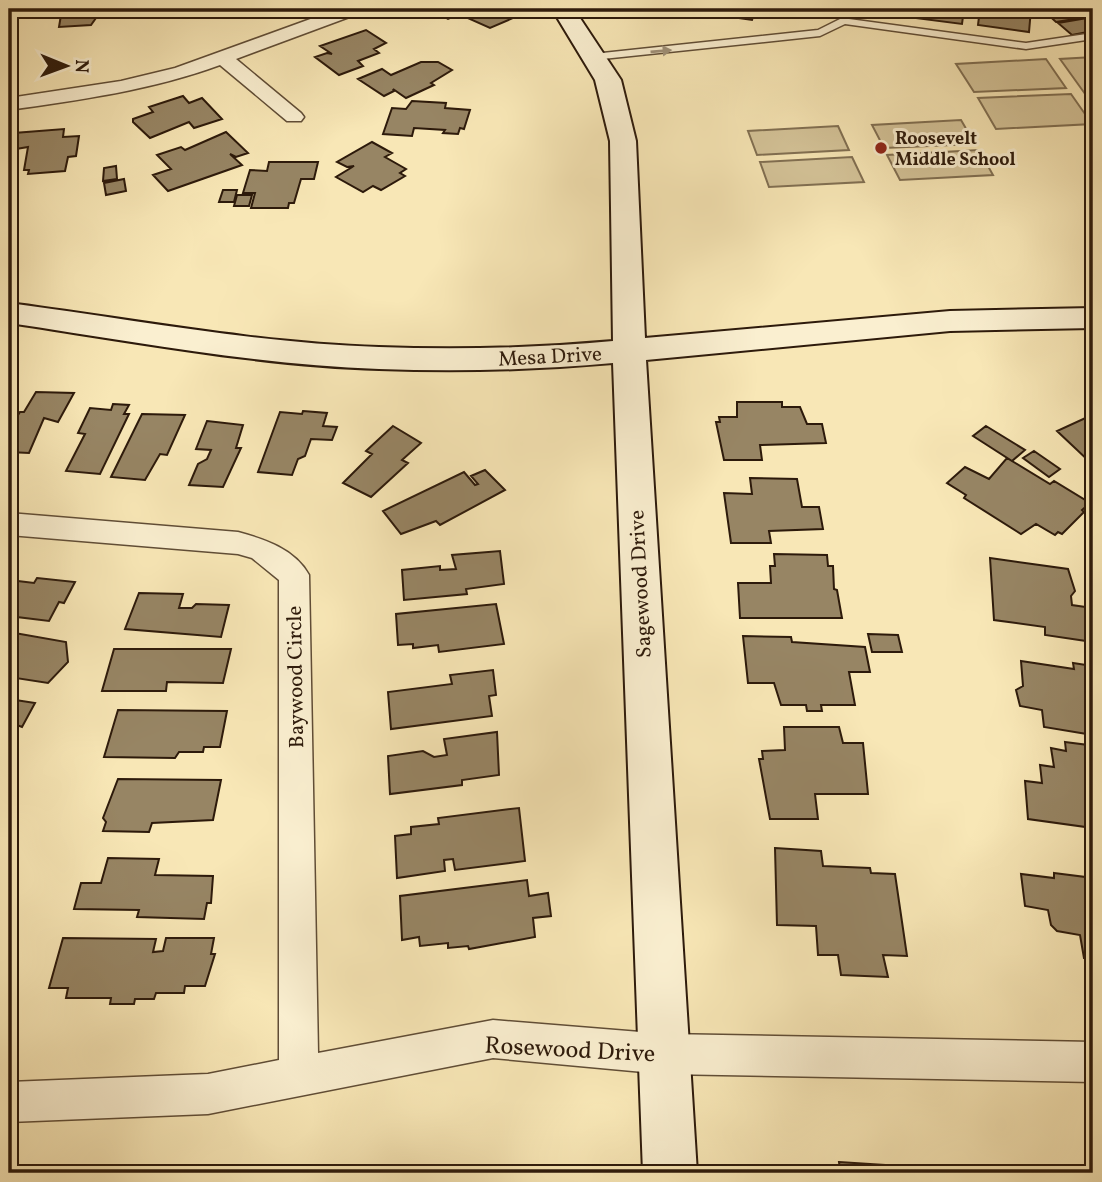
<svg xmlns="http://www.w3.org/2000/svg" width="1102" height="1182" viewBox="0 0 1102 1182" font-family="Vollkorn,serif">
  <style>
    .green { fill: #d5c499; stroke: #816f52; stroke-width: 2 }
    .building { fill: #978564; stroke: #2d1a0b; stroke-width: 2 }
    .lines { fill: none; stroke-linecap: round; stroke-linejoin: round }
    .lane-casing { stroke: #604d36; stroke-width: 3 }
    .street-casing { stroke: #604d36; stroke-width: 3 }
    .secondary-casing { stroke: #2d1a0b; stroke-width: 4 }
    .lane { fill: #faefd0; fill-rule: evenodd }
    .street { fill: #faefd0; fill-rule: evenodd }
    .secondary { fill: #faefd0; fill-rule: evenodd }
    .oneway { fill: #9e8f77 }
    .poi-dot { fill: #8f2418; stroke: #faefd0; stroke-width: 2.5 }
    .labels { text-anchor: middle; stroke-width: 6; stroke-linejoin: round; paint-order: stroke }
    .far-poi-label { font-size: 18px; font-weight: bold; fill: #2d1a0b; stroke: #faefd0; text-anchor: start }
    .street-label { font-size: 21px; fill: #2d1a0b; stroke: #faefd0 }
    .near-street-label { font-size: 24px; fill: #2d1a0b; stroke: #faefd0 }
  </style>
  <rect width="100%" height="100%" fill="#f8e7b6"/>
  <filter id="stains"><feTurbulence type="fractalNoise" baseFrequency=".00286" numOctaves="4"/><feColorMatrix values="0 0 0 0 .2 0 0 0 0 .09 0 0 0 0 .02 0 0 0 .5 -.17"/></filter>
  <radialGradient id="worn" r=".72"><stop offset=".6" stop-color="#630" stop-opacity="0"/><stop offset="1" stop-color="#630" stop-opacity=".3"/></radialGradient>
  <!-- green -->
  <path class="green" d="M1093,57V105L1060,59Z
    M1046,59L1066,88L974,92L956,64Z
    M1071,94L1092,124L996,129L978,98Z
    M961,120L975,144L884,148L872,125Z
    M838,126L849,150L757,155L748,131Z
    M979,150L993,175L900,180L887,155Z
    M852,157L864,182L769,187L760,162Z"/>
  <!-- building -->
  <path class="building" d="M62,9H105L98,10H114L113,18H96L91,25L59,27Z
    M504,9L499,10L513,18L490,28L459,14L448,19L432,10Z
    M712,9H756L752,20L710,14Z
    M886,9H964L962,24L884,14Z
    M980,9H1031L1029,32L978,25Z
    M1093,9V16L1056,22L1043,10Z
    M1093,17V31L1072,35L1058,23Z
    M366,30L386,43L374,49L379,53L358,61L363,66L339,75L315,57L327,53L332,54L320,46Z
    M421,62H438L452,70L431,83L434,85L406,98L393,89L394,91L384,96L358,79L382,69L391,75Z
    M183,96L189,103L202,98L222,119L194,128L189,122L150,138L133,122V119L153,112L149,107Z
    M412,101L446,103L445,108L470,110L464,129L460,128L458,134L443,133L445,130L414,128L412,136L383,134L392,108L406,109Z
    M64,129L63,137L79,136L76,156L68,157L65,171L28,174L29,170H24L28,147L10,150L14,133Z
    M226,132L248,153L236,157L230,154L242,165L168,191L153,175L171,169L157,155L181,147L185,150Z
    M372,142L392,153L385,157L406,169L400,173L405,176L381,190L373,186L363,192L336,177L354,166L347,167L337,162Z
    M269,162H318L314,179H301L294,203H289L288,208H251L255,193H243L250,170L267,171Z
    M116,166L117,179L103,181L104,168Z
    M124,179L126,191L106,195L104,183Z
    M223,190H237L234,202H219Z
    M237,195H252L249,206H234Z
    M36,392L74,393L58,422L44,418L29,453L9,452V429L20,412H24Z
    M737,402H782V407H800L807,424H822L826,443L760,445L762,460H724L716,422H720L719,417H737Z
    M113,404L129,405L124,414H129L100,474L66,471L85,434L78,433L90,408L111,410Z
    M303,411L327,413L323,426L337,427L332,440L311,439L305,456L298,459L292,475L258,472L280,412L302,414Z
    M142,414L185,415L167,455L160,454L145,480L111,477Z
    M1092,415L1093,416V465L1057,431Z
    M207,421L243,425L236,448H241L223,487L189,485L198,464L207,459L211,450L196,449Z
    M393,426L421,443L402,460L408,463L371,497L343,483L372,454L366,451Z
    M986,426L1025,450L1012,461L973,436Z
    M1034,451L1060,469L1049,477L1023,458Z
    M1007,458L1050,484L1054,481L1090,503L1082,510L1084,512L1062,534L1058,532L1055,535L1036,524L1021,534L964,498L966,495L947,483L965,467L989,479Z
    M485,470L505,490L440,525L436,521L401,534L383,511L464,472L475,485L478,484L471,476Z
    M750,478L797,479L802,507H819L823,529L769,531L771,543H731L724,493L752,494Z
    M500,551L504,584L466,589L467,594L404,600L402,570L440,566V570L456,569L452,555Z
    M774,554L827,555L828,566H833L834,589L837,590L842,618H740L738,583H771L770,566H775Z
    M990,558L1068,569L1075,591L1071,596L1072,605L1093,608V642L1045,635V627L994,620Z
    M37,578L75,582L64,603L59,602L49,621L9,616V580L34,583Z
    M139,593L183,594L179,608H192L196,604L229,605L221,637L125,629Z
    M496,604L504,644L439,652L438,645L413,648V644L398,645L396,614Z
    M9,632L66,642L68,662L48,683L9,677Z
    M868,634L898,635L902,652H872Z
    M743,636L791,637L792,642L865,647L870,672H849L855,705H821L822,711H807L806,705H781L774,683H748Z
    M114,649H231L223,683L167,682L166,691H102Z
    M1021,661L1074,669L1073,663L1093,666V735L1044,727L1042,710L1020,706L1016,690L1023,686Z
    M493,670L496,695L489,696L492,716L391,729L388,692L452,684L450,675Z
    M9,699L35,703L22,727L17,725L9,742Z
    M118,710L227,711L220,747H204L203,752H179L175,758L104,757Z
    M784,727H839L843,743H863L868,794H815L818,819H770L759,759H763L762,751L785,750Z
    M497,732L499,775L462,780V785L390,794L388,756L423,751L434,757L447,755L444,739Z
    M1065,742L1088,745L1089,754H1093V828L1028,819L1025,781L1042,783L1040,765L1054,767L1051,748L1066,751Z
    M118,779L221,780L213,820L152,823L149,832L103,831L106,822L103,818Z
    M519,808L525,861L455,870L453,859L444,860L445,871L397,878L395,836L411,834V827L439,824L438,818Z
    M775,848L821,851L823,866L870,868L871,873L895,874L907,956L883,955L888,977L841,975L838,955H818L816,926L777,925Z
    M108,858L159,859L155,875L213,876L211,903H207L204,919L137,917L139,910L74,909L81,883H101Z
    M1054,873L1093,878V959L1084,958L1080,935L1057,931L1051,925L1048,910L1025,906L1021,874L1054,878Z
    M527,880L529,896L548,893L551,916L533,918L535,937L469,949L468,946L448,948V943L420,946L419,937L402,940L400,896Z
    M63,938L156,939L153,952L163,951L166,938H214L211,954H215L205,986H185L184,993H156L154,999H135L134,1004H110L111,998H66L68,988H49Z
    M839,1162L900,1166V1171L923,1173H828V1169L840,1170Z"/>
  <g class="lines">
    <defs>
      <path id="lane" d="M842,9H852L849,19L1026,43L1093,33V39L1026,49L845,24L820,36L593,60L588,57L593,54L818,30L840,19Z"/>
      <path id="street" d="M338,9H363L360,13L236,59L301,113L304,117L301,121H287L220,65C152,90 80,100 9,110V98L121,81L175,68Z
        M9,513L238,532C264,539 295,549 309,575L318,1053L493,1020L665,1034L1093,1042V1082L665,1074L493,1058L208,1114L9,1122V1082L208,1074L279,1060V580L252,558L238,554L9,535Z"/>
      <path id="secondary" d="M552,9H574L621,80L636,141L645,338L950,311L1093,308V328L950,331L646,360L697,1173H643L613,363C535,370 457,372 379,369C256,365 131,341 9,323V303C131,319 255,343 379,347C457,350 535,348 613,341L610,141L595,80Z"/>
    </defs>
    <!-- lane casing -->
    <use href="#lane" class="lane-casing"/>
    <!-- street casing -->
    <use href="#street" class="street-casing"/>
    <!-- secondary casing -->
    <use href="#secondary" class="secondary-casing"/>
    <!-- lane -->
    <use href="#lane" class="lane"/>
    <!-- street -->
    <use href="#street" class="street"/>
    <!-- secondary -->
    <use href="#secondary" class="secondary"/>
  </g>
  <!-- one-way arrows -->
  <defs><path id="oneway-solid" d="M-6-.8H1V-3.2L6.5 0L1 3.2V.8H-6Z" transform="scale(1.75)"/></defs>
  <use class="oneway" href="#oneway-solid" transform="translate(661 51) rotate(-5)"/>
  <!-- markers -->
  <circle class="poi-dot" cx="881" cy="148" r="7"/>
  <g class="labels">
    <!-- far-poi labels -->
    <g class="far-poi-label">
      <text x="895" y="144">Roosevelt<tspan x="895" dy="21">Middle School</tspan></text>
    </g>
    <!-- street labels -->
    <g class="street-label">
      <text transform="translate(550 356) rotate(-3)" y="7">Mesa Drive</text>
      <text transform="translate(640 584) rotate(-93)" y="7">Sagewood Drive</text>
      <text transform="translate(295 677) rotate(-91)" y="7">Baywood Circle</text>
    </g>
    <!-- near-street labels -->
    <g class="near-street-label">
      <text transform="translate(570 1049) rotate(3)" y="8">Rosewood Drive</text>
    </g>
  </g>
  <!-- margin -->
  <rect width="1102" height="1182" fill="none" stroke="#f8e7b6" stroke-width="35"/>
  <rect x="10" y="10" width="1081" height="1161" fill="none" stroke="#2d1a0b" stroke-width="3.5"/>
  <rect x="18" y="18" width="1067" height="1147" fill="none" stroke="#2d1a0b" stroke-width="2"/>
  <!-- north arrow -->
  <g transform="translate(66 66) rotate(91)" stroke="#faefd0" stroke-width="5" paint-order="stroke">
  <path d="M0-5L12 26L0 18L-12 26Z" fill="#2d1a0b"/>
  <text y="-10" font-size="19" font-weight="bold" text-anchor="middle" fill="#2d1a0b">N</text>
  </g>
  <rect width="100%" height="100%" filter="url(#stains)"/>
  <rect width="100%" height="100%" fill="url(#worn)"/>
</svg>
